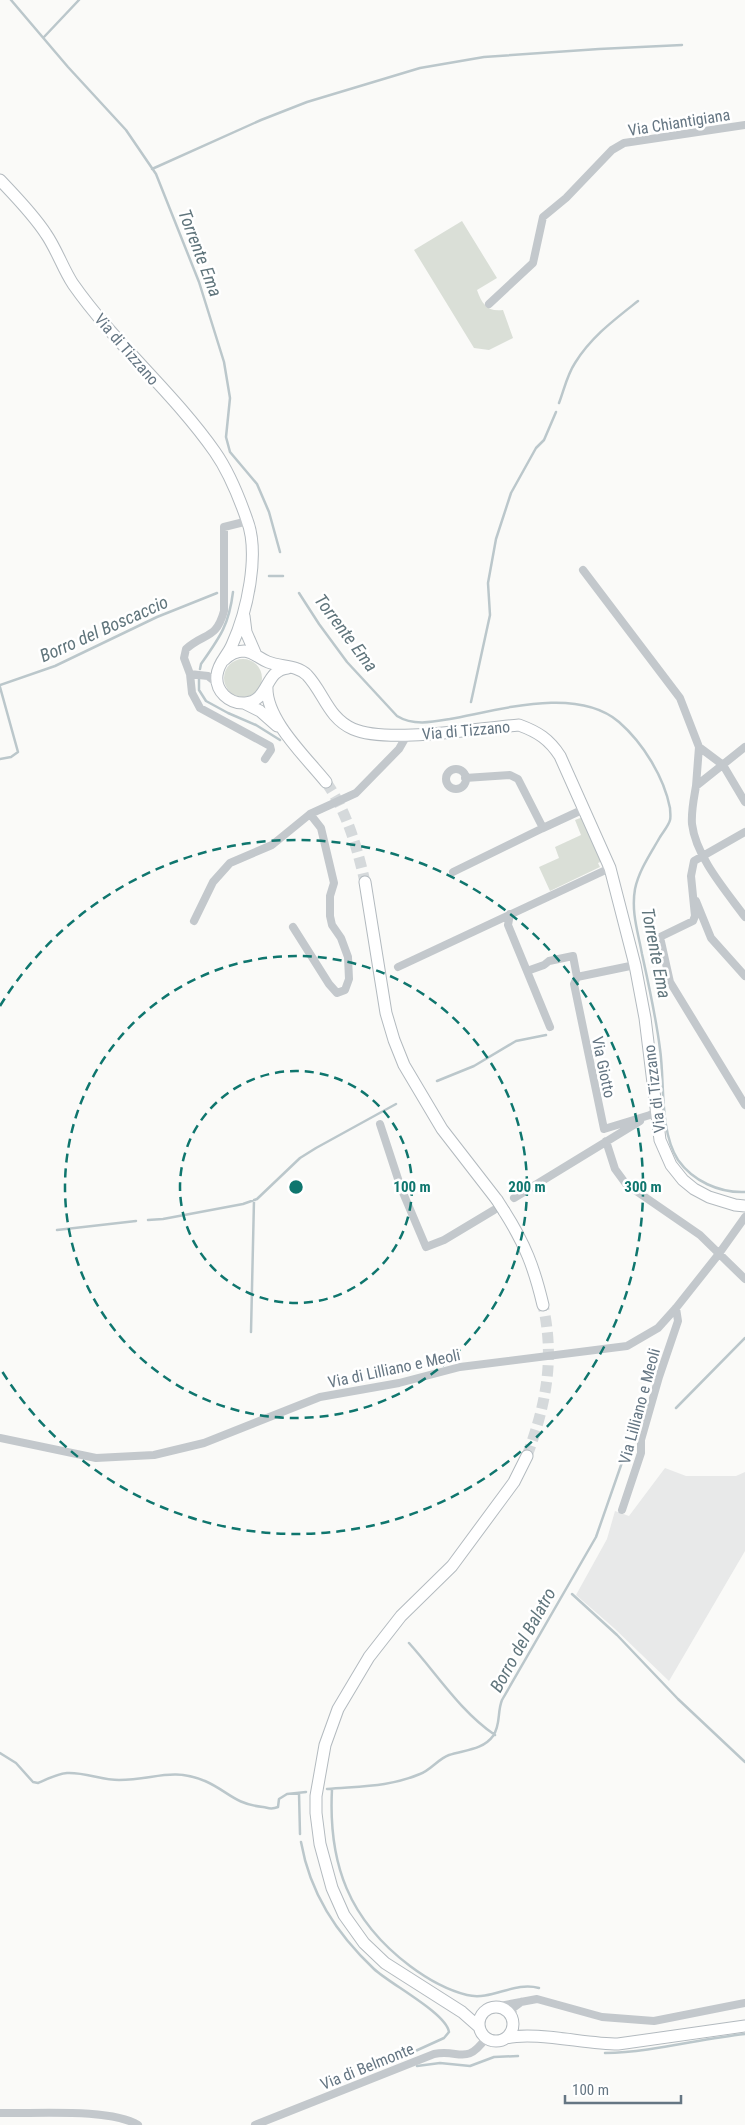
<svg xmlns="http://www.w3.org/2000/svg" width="745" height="2125" viewBox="0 0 745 2125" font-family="'Roboto Condensed',sans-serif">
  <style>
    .built { fill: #e8e9e9 }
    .green { fill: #dadfd7 }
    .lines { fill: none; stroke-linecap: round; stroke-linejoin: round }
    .stream { stroke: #bbc7cb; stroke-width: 2.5 }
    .secondary-tunnel { stroke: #d5d9db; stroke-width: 11; stroke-dasharray: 11 5.5; stroke-linecap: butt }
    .secondary-casing { stroke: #b3babf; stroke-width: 13 }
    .street { stroke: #c3c8cc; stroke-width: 8 }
    .secondary { stroke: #fff; stroke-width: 11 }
    .secondary-bridge-casing { stroke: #b3babf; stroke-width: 13; stroke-linecap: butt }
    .secondary-bridge { stroke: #fff; stroke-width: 11 }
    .ring { fill: none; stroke: #0f766e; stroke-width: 2.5; stroke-dasharray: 9 6 }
    .labels { text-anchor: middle; stroke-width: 5; stroke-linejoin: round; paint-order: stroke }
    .street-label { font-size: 16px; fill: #657683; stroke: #fff }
    .water-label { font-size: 18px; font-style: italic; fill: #60757c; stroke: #fff }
    .centre { fill: #0f766e; stroke: #fff; stroke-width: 2.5 }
    .ring-label { font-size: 15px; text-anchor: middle; font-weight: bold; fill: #0f766e; stroke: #fff; stroke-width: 5; stroke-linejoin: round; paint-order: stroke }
  </style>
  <rect width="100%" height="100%" fill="#fafaf8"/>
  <!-- built -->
  <path class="built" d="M665,1468L686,1476H736L745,1472V1551L669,1681L614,1628L576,1595L607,1539L615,1511L629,1516Z"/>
  <!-- green -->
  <path class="green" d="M462,221L497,278L477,290C482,304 487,312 503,310L513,338L489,350L474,348L414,250Z
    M224 678a19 19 0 1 1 38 0a19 19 0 1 1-38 0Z
    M583,817L603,861L598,863L600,867L550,891L539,867L559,858L555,847L581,835L575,820Z"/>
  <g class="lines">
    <!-- stream -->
    <path class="stream" d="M11,0L68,67L126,130L156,174L199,282L224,362L230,398L226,437L230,452L257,484L269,512L280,552
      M44,37L79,0
      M152,169L261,120L307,102L420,68L484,57L599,49L682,45
      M559,403C564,390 567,375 575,363C591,337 614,320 638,301
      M269,576H283
      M299,593L319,624L347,662L397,716C413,726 433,722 450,719C500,710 577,686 619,722C643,743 664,777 670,808C670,811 671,817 670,820C669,825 663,832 660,837C651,853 639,870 635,889C631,912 638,932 642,954C649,986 656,1017 660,1049C665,1083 659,1130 678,1160C693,1181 719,1193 745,1192
      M200,669L201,664C220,637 229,625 233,592
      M199,679V690L206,701L228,713L256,725L280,740
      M0,685L55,666L157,617L217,593
      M0,687L18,752L11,757L0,759
      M471,702L490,615L488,583L496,539L511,493L536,448L544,440L556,412
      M437,1081L474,1066L516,1041L546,1035
      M148,1220L163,1219L243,1204L257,1199L300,1158L316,1148L396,1104
      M57,1230L136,1221
      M251,1332L254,1200
      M676,1408L745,1338
      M572,1594L617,1635L678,1699L745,1762
      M409,1643C437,1674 460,1711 495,1735
      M0,1753L16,1763L33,1782L38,1783C47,1779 57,1774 67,1773C85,1772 101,1780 119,1780C154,1780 171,1767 205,1781C228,1791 234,1804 263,1807C269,1808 271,1810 278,1807L279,1799L287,1794L306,1792
      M327,1789C359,1786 390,1787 420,1774C431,1770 438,1759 449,1755C464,1750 483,1750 493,1736C501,1725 497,1712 502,1700L596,1537L627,1448
      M332,1789C328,1864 349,1920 410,1966C426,1978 447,1990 467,1995C492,2001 514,1981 539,1988
      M299,1793L300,1834
      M301,1842C310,1893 336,1933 374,1969C390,1984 446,2013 449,2032L444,2038L411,2053
      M605,2053C653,2052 698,2039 745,2034
      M417,2066L440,2063L470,2066L494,2057L518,2056"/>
    <!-- secondary-tunnel -->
    <path class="secondary-tunnel" d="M326,782C347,812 357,847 365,882
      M527,1456C546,1404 555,1360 543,1305"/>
    <defs>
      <path id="secondary" d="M0,180C16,197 33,214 46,234C57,250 63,269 73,284C115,344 173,392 215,452C229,472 239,497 247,520C260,554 247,612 232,645C228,655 218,663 217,675C215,691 229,704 245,703C270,701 264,670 288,668
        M244,616L246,632L256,655
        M224,660C229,655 236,651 244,651C254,652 260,659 268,662C281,667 297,665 307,675C324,693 328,718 353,729C387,744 479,728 519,725C538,732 549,739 560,756L610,868L635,965L645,1018L660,1140L671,1165L683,1180L694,1189L709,1197L735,1205L745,1206
        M267,686C265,719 306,757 326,782
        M244,703L260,711L277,726
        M365,882L386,1013L394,1040L404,1065L442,1129L497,1200
        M504,1211C525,1244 534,1267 543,1305
        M479 2024a17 17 0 1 1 34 0a17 17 0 1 1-34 0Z
        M479,2027L462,2012L385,1963L364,1943L344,1915L332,1888L320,1844L316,1813V1796L325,1745L338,1709L369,1657L401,1616L452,1566L514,1482L527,1456
        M506,2038C535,2031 585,2044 618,2044L745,2026"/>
    </defs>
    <!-- secondary casing -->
    <use href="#secondary" class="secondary-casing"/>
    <!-- street -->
    <path class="street" d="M489,304L533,263L543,217L566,198L612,150L624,143L745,125
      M248,521L224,527V611C216,640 205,632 186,649L184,658L190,674L192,693L200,708L270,746L271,750L265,759
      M583,570L680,698L699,747L723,765L745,802
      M190,674L208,676L217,683
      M745,747L696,786C694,798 691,811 692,824C696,857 726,891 745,917
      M446 779a10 10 0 1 1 20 0a10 10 0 1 1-20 0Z
      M465,778L510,775L518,779L543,828L584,809
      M696,786L699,747
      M745,832L694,861L691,876L695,916L693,921L660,937L670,982L745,1105
      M453,872L543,828
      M696,901L711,938L745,976
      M510,914L508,925L550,1027
      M194,921L213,882L230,863L272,845L310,814L356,793L399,749L407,735
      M293,927L329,984L337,993L345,990L349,979L348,957L341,938L332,925L330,916V896L334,883L321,828L310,814
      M398,967L610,868
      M527,971L544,965L549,961L573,956L577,977L574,984L604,1129L650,1115L657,1111
      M577,977L635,965
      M380,1124L401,1188L426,1247L444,1240L494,1210
      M606,1141L615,1169L626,1184L700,1235L745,1279
      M514,1198L640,1121
      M0,1438L96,1458L154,1455L204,1443L320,1397L399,1383L460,1367L627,1346L658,1328L676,1308L718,1255L745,1217
      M622,1510L641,1453V1440L659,1377L678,1321L676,1308
      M494,2007L537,1999L602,2017L654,2021L745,2003
      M512,2018L513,2008L521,2002
      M0,2113C35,2114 110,2108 138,2125
      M255,2125L434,2054C460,2049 466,2066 486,2038"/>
    <!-- secondary -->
    <use href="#secondary" class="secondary"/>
    <defs>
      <path id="secondary-bridge" d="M497,1200L504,1211"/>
    </defs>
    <!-- secondary-bridge casing -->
    <use href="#secondary-bridge" class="secondary-bridge-casing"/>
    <!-- secondary-bridge -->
    <use href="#secondary-bridge" class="secondary-bridge"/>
  </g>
  <!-- distance rings -->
  <g class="ring">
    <circle cx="296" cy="1187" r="116"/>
    <circle cx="296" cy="1187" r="231"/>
    <path d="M0 1006A347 347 0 1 1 0 1368"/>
  </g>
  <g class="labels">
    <!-- street labels -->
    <g class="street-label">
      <text transform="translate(679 122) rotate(-9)" y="6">Via Chiantigiana</text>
      <text transform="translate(127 349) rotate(49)" y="6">Via di Tizzano</text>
      <text transform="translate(466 730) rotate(-5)" y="6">Via di Tizzano</text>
      <text transform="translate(604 1067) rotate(78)" y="6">Via Giotto</text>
      <text transform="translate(654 1089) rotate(-97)" y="6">Via di Tizzano</text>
      <text transform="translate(394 1368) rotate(-12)" y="6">Via di Lilliano e Meoli</text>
      <text transform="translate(639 1406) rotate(-75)" y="6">Via Lilliano e Meoli</text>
      <text transform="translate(367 2066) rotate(-22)" y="6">Via di Belmonte</text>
    </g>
    <!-- water labels -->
    <g class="water-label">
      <text transform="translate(200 253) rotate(69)" y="6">Torrente Ema</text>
      <text transform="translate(104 629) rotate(-24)" y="6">Borro del Boscaccio</text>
      <text transform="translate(346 633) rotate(53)" y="6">Torrente Ema</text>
      <text transform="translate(656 953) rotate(79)" y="6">Torrente Ema</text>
      <text transform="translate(523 1640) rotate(-61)" y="6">Borro del Balatro</text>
    </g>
  </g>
  <circle cx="296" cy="1187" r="8" class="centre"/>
  <g class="ring-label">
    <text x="412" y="1192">100 m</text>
    <text x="527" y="1192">200 m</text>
    <text x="643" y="1192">300 m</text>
  </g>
  <!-- scale -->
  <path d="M565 2095v8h116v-8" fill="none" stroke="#657683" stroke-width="2.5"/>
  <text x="572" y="2095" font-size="15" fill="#657683" stroke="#ffffff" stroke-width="4" paint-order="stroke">100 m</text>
</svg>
